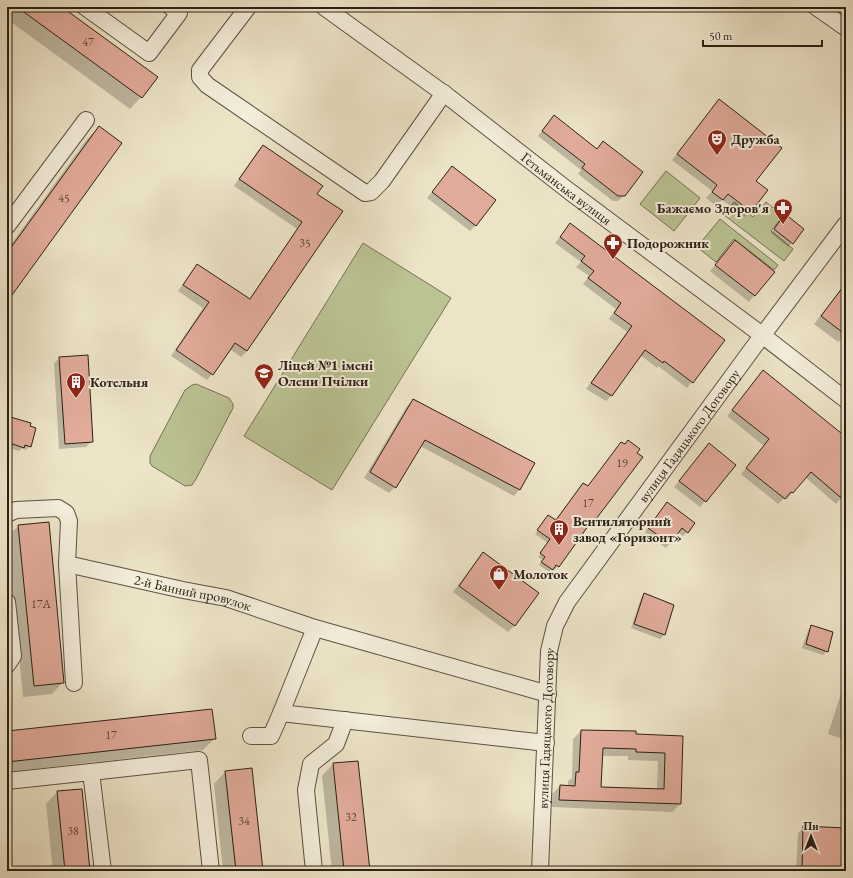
<svg xmlns="http://www.w3.org/2000/svg" width="853" height="878" viewBox="0 0 853 878" font-family="'EB Garamond',serif">
  <style>
    .green { fill: #bcc393; stroke: #747254 }
    .shadow { fill: #0003; fill-rule: evenodd }
    .building { fill: #e1ab9a; stroke: #2c2015; fill-rule: evenodd }
    .lines { fill: none; stroke-linecap: round; stroke-linejoin: round }
    .minor-casing { stroke: #5c5142; stroke-width: 18 }
    .minor { stroke: #f3eddb; stroke-width: 16 }
    .labels { text-anchor: middle; stroke-width: 4; stroke-linejoin: round; paint-order: stroke }
    .number-label { font-size: 12px; fill: #594336 }
    .poi-label { font-size: 14px; font-weight: bold; fill: #2c2015; stroke: #f3eddb; text-anchor: start }
    .street-label { font-size: 14px; fill: #2c2015; stroke: #f3eddb }
  </style>
  <rect width="100%" height="100%" fill="#ede4c8"/>
  <filter id="stains"><feTurbulence type="fractalNoise" baseFrequency=".005" numOctaves="4"/><feColorMatrix values="0 0 0 0 .2 0 0 0 0 .09 0 0 0 0 .02 0 0 0 .5 -.17"/></filter>
  <radialGradient id="worn" r=".72"><stop offset=".6" stop-color="#630" stop-opacity="0"/><stop offset="1" stop-color="#630" stop-opacity=".3"/></radialGradient>
  <!-- green -->
  <path class="green" d="M666,171L700,198L674,231L640,204Z
    M734,202L753,217L766,202L783,216L771,231L793,249L784,261L724,215Z
    M720,219L778,265L774,270L734,239L716,262L697,247Z
    M363,243L451,298L332,490L244,436Z
    M196,384L229,398L233,404V408L196,479L192,485L185,486L152,466L150,463V456L185,390L192,385Z"/>
  <!-- shadow -->
  <path class="shadow" d="M7,7H61L141,97L130,109L7,19Z
    M161,7H190L178,19Z
    M714,107L754,181L750,211L745,217L722,200L716,206L706,198L712,191L672,160Z
    M549,122L624,195L618,201H613L578,174L581,170L538,136Z
    M99,127L7,300V250L87,139Z
    M263,146L316,194L247,351L241,357L230,349L212,374L207,380L171,356L203,308L178,291L192,271L197,265L249,300L297,229L234,186L257,152Z
    M452,167L476,225L470,231L427,198Z
    M781,220L792,243L788,247L771,233Z
    M570,224L692,382L687,388L658,366L657,368L640,355L612,395L606,401L586,389L627,332L609,319L616,309L583,284L589,276L576,267L581,262L555,243Z
    M735,241L774,272L749,302L710,271Z
    M846,282V334L838,342L814,324Z
    M60,358L92,441L86,447L59,449L54,363Z
    M758,378L846,438V493L836,504L805,477L792,493L787,499L785,497L778,504L741,474L764,446L727,416Z
    M413,400L533,464L519,490L514,496L420,446L395,487L389,493L364,478L407,406Z
    M7,417L29,427L30,446L26,450L22,448L19,451L7,447Z
    M621,443L593,523L590,526L588,524L558,566L555,569L553,568L549,572L539,565L543,560L538,557L548,543L535,534L546,519L555,521L583,484L588,487Z
    M704,451L705,501L700,507L674,487Z
    M667,503L687,532L683,536L678,532L666,548L645,532Z
    M48,523L63,682L52,694L23,697L7,537L18,526Z
    M483,554L538,593L514,626L508,632L453,592L477,560Z
    M644,594L672,605L664,635L660,639L631,628L641,598Z
    M812,627L827,651L823,655L802,648L808,630Z
    M846,682V740L828,734L844,684Z
    M581,731L635,732V735L682,737L680,804L672,812L552,807V794L560,786H568V781L572,778L573,739ZM601,756H628V760L658,761L657,790L600,788Z
    M7,732L215,738L203,750L7,772Z
    M333,764L369,871H332L322,776Z
    M225,772L262,871H223L214,784Z
    M57,792L89,871H53L46,804Z
    M804,827L846,829L845,871H796L798,833Z"/>
  <!-- building -->
  <path class="building" d="M17,7H62L158,77L142,98Z
    M719,99L782,148L756,181L768,190L751,212L728,194L723,200L712,192L717,185L677,154Z
    M554,115L597,149L603,141L643,172L625,196H618L582,168L585,164L542,131Z
    M99,126L122,143L7,302V253Z
    M263,145L323,186L317,194L343,211L247,351L235,343L213,375L176,350L209,302L183,285L197,264L250,299L302,222L239,179Z
    M452,166L496,200L476,226L432,192Z
    M785,214L804,229L793,244L774,229Z
    M570,223L725,340L693,383L664,361L663,363L645,350L612,396L591,383L632,326L614,313L621,303L588,278L594,271L581,261L585,256L560,237Z
    M735,240L775,272L755,296L715,265Z
    M846,283V335L821,316Z
    M88,355L93,442L65,444L59,357Z
    M763,370L846,437V502L811,472L793,493L791,492L785,499L746,468L769,439L732,410Z
    M413,399L535,463L520,490L425,440L396,488L370,472Z
    M7,416L31,423L30,426L36,428L31,447L25,445L24,448L7,442Z
    M628,440L640,449L637,453L643,457L593,523L591,522L559,567L556,565L553,570L541,562L545,557L540,553L550,539L537,530L548,515L556,520L583,483L588,486L621,442L625,444Z
    M709,443L736,465L706,502L679,481Z
    M667,502L695,523L688,533L682,528L670,544L648,528Z
    M49,522L64,683L34,686L18,525Z
    M483,552L539,593L515,626L459,586Z
    M644,593L674,605L665,635L634,624Z
    M811,625L833,632L828,652L806,644Z
    M212,709L216,739L7,762V731Z
    M581,730L636,731V734L683,736L681,804L559,800L560,785L575,786L576,772H579ZM603,748L636,749V752L665,753L664,789L601,787Z
    M358,761L370,871H344L333,763Z
    M252,768L263,871H236L225,771Z
    M82,789L90,871H65L57,791Z
    M803,826L846,828V871H802Z"/>
  <g class="lines">
    <defs>
      <g id="minor">
        <path d="M85,7L149,53L179,13L171,7"/>
        <path d="M248,7L200,70V77L207,85L365,193L371,192L382,181L444,93"/>
        <path id="s1" d="M324,7L450,98L569,191L762,335L846,400"/>
        <path d="M816,7L846,28"/>
        <path d="M7,226L86,120"/>
        <path d="M7,514L16,510L58,508L66,513L69,521L67,564L74,683"/>
        <path id="s2" d="M67,564L183,590L226,598L315,628"/>
        <path d="M7,602L13,656L7,665"/>
        <path d="M251,736H271L281,713"/>
        <path d="M546,743L281,713L315,628L548,694"/>
        <path d="M91,772L199,760L211,871"/>
        <path d="M7,781L91,772L103,871"/>
        <path d="M314,871L306,790L311,764L336,744L345,720"/>
        <path id="s3" d="M540,871L549,651L555,626L567,602L753,348L846,224"/>
      </g>
    </defs>
    <!-- minor casing -->
    <use href="#minor" class="minor-casing"/>
    <!-- minor -->
    <use href="#minor" class="minor"/>
  </g>
  <!-- icons -->
  <defs>
    <symbol id="theatre-pin" viewBox="-11 -11 22 30"><path d="M0 17L-7.5 6A9.5 9.5 0 1 1 7.5 6Z" fill="#8f2418" stroke="#f3eddb"/><path d="M-5-5.5Q0-4 5-5.5V0Q5 5 0 6Q-5 5-5 0ZM-3.3-2.5H-1v1.5H-3.3ZM1-2.5H3.3v1.5H1ZM-2.8 1Q0 5.5 2.8 1Z" fill="#fff"/></symbol>
    <symbol id="pharmacy-pin" viewBox="-11 -11 22 30"><path d="M0 17L-7.5 6A9.5 9.5 0 1 1 7.5 6Z" fill="#8f2418" stroke="#f3eddb"/><path d="M-2-6h4v4h4v4h-4v4h-4v-4h-4v-4h4Z" fill="#fff"/></symbol>
    <symbol id="school-pin" viewBox="-11 -11 22 30"><path d="M0 17L-7.5 6A9.5 9.5 0 1 1 7.5 6Z" fill="#8f2418" stroke="#f3eddb"/><path d="M0-5L7-2L0 1L-7-2ZM-4 1L0 2.5L4 1V4Q0 6-4 4Z" fill="#fff"/></symbol>
    <symbol id="building-pin" viewBox="-11 -11 22 30"><path d="M0 17L-7.5 6A9.5 9.5 0 1 1 7.5 6Z" fill="#8f2418" stroke="#f3eddb"/><path d="M-4-6H4V6H1V3H-1V6H-4ZM-2.5-4.3h1.7v1.8h-1.7ZM.8-4.3h1.7v1.8H.8ZM-2.5-1h1.7V.8h-1.7ZM.8-1h1.7V.8H.8Z" fill="#fff"/></symbol>
    <symbol id="shop-pin" viewBox="-11 -11 22 30"><path d="M0 17L-7.5 6A9.5 9.5 0 1 1 7.5 6Z" fill="#8f2418" stroke="#f3eddb"/><path d="M-5-2.5h2.3a2.7 3.5 0 0 1 5.4 0H5L5.5 6h-11ZM-1.5-2.5h3a1.5 2.3 0 0 0-3 0Z" fill="#fff"/></symbol>
  </defs>
  <g fill-rule="evenodd">
    <use href="#theatre-pin" x="706" y="128" width="22" height="30"/>
    <use href="#pharmacy-pin" x="772" y="197" width="22" height="30"/>
    <use href="#pharmacy-pin" x="602" y="232" width="22" height="30"/>
    <use href="#school-pin" x="253" y="362" width="22" height="30"/>
    <use href="#building-pin" x="65" y="371" width="22" height="30"/>
    <use href="#building-pin" x="548" y="518" width="22" height="30"/>
    <use href="#shop-pin" x="488" y="563" width="22" height="30"/>
  </g>
  <g class="labels">
    <!-- number labels -->
    <g class="number-label">
      <text x="88" y="46">47</text>
      <text x="64" y="202">45</text>
      <text x="305" y="247">35</text>
      <text x="622" y="467">19</text>
      <text x="588" y="507">17</text>
      <text x="41" y="608">17А</text>
      <text x="111" y="739">17</text>
      <text x="351" y="821">32</text>
      <text x="244" y="825">34</text>
      <text x="73" y="835">38</text>
    </g>
    <!-- poi labels -->
    <g class="poi-label">
      <text x="731" y="144">Дружба</text>
      <text x="769" y="213" text-anchor="end">Бажаємо Здоров'я</text>
      <text x="627" y="248">Подорожник</text>
      <text x="278" y="370">Ліцей №1 імені<tspan x="278" dy="16">Олени Пчілки</tspan></text>
      <text x="90" y="387">Котельня</text>
      <text x="573" y="526">Вентиляторний<tspan x="573" dy="16">завод «Горизонт»</tspan></text>
      <text x="513" y="579">Молоток</text>
    </g>
    <!-- street labels -->
    <g class="street-label">
      <text dy="5" stroke="none"><textPath href="#s1" startOffset="303">Гетьманська вулиця</textPath></text>
      <text dy="5" stroke="none"><textPath href="#s3" startOffset="479">вулиця Гадяцького Договору</textPath></text>
      <text dy="5" stroke="none"><textPath href="#s2" startOffset="129">2-й Банний провулок</textPath></text>
      <text dy="5" stroke="none"><textPath href="#s3" startOffset="143">вулиця Гадяцького Договору</textPath></text>
    </g>
  </g>
  <!-- margin -->
  <rect width="853" height="878" fill="none" stroke="#ede4c8" stroke-width="24"/>
  <rect x="8" y="8" width="837" height="862" fill="none" stroke="#2c2015" stroke-width="2"/>
  <rect x="12" y="12" width="829" height="854" fill="none" stroke="#2c2015"/>
  <!-- north arrow -->
  <g transform="translate(811 836)" stroke="#f3eddb" stroke-width="3" paint-order="stroke">
  <path d="M0-3L7 15L0 10L-7 15Z" fill="#2c2015"/>
  <text y="-6" font-size="11" font-weight="bold" text-anchor="middle" fill="#2c2015">Пн</text>
  </g>
  <!-- scale -->
  <path d="M703 40v6h119v-6" fill="none" stroke="#2c2015" stroke-width="2"/>
  <text x="709" y="40" font-size="12" fill="#2c2015" stroke="#f3eddb" stroke-width="3" paint-order="stroke">50 m</text>
  <rect width="100%" height="100%" filter="url(#stains)"/>
  <rect width="100%" height="100%" fill="url(#worn)"/>
</svg>
